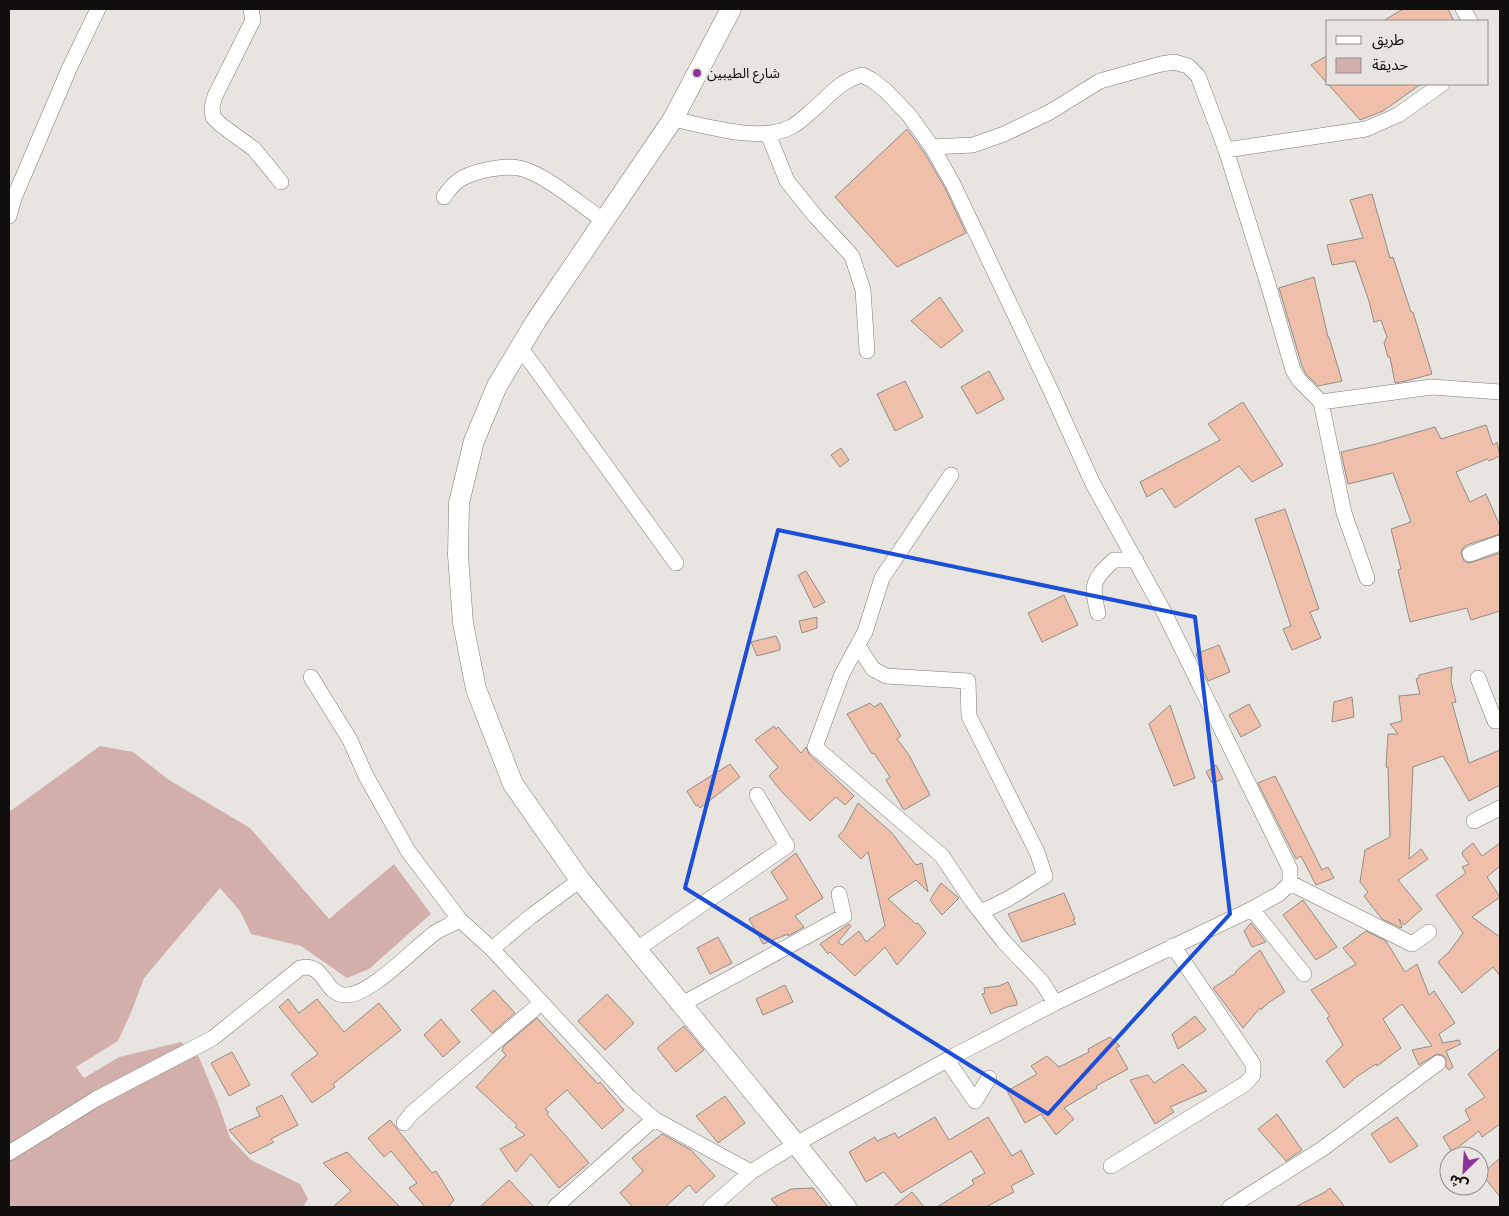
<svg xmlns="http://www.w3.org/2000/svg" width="1509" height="1216" viewBox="0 0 1509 1216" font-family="'IBM Plex Serif','Noto Sans Arabic',serif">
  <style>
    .green { fill: #d3afab }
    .building { fill: #efbfa9; stroke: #928d8a }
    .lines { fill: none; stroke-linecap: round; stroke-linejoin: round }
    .minor-casing { stroke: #7e7b77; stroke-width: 16 }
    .major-casing { stroke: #7e7b77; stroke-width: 21 }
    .minor { stroke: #fff; stroke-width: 15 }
    .major { stroke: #fff; stroke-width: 20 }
    .marked { fill: none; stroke: #1d4ed8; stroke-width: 4; stroke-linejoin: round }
    .poi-dot { fill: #8e339e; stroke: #e8e4e0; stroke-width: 2 }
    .labels { text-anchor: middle; stroke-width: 5; stroke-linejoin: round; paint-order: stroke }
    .poi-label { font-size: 14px; fill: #100f0d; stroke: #e8e4e0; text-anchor: start }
  </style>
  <rect width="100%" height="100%" fill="#e8e4e0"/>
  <!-- green -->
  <path class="green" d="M100,746L133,752L169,780L250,828L329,919L394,864L431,914L369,969L347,978L301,946L251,934L240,911L220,888L144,978L132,1010L118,1041L76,1067L84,1078L119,1057L181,1042L199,1057L218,1103L230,1138L251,1160L300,1184L308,1199L303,1207H9V812Z"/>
  <!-- building -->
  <path class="building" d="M1403,9H1448L1454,21H1383Z
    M1328,55V84H1421L1383,111L1360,120L1311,65Z
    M907,129L924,152L945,188L966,233L897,267L835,197Z
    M1372,194L1390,258L1393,257L1411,312H1413L1432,374L1406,381L1395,383L1390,357H1388L1384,343L1387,337L1381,320L1374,322L1369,301L1355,261L1332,265L1327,245L1363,238L1350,200Z
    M1314,277L1328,337H1329L1342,381L1318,386L1306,374L1302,366L1279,288Z
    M940,297L963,331L941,348L911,321Z
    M989,371L1004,399L977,414L961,387Z
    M905,381L923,417L895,431L877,394Z
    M1243,402L1283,465L1252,482L1239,466L1175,508L1162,488L1147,497L1140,482L1220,440L1208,424Z
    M1486,425L1493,445L1497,442L1500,456L1489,461L1487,459L1456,472L1470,502L1486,494L1500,526V534L1467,545L1463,548L1461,553L1464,561L1469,563L1500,553V611L1471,620L1467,608L1410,622L1398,570L1401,569L1391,529L1411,522L1393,473L1348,484L1341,452L1376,444L1435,427L1441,439Z
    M841,448L849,460L840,467L831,455Z
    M1285,509L1319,609L1310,612L1321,638L1292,650L1283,629L1291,626L1255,519Z
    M806,571L825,602L814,608L798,575Z
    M1064,595L1078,625L1042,642L1028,613Z
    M817,617V628L802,633L799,621Z
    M776,636L780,645V650L757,656L751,642Z
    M1219,645L1230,672L1208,681L1196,654Z
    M1452,667L1451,681L1456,702L1452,703L1469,763L1500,750V785L1469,801L1443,756L1413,767L1409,859L1421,849L1428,859L1398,880L1422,909L1404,925L1399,919L1402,927L1401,928L1382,919L1364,896L1368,892L1360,882L1365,850L1390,837L1388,767H1386L1388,734H1398L1390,724L1402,721L1399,696L1420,694L1416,679L1419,678V675Z
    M1352,697L1354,717L1332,722L1334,702Z
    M870,703L874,707L881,703L901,736L897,739L909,755L930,795L904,810L886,780L890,777L874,753L872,754L847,714Z
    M1249,704L1261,726L1241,737L1229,715Z
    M1170,705L1195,778L1174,786L1149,724Z
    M774,726L776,729L778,727L801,753L806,747L809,754L854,796L845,805L836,797L810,821L782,792L769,776L778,767L755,740Z
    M730,764L740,777L700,808L698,805L696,806L687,791Z
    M1216,765L1223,779L1212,783L1206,772Z
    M1275,776L1322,870L1328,867L1334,878L1316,885L1301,856L1296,859L1258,783Z
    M858,803L892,833L916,865L922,863L928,892L916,880L888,899L916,924L918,923L926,933L897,965L885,947L855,976L830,952L828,954L820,944L849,924L851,926L838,942L842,945L859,931L866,942L885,926L868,852L861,859L838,836L844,830Z
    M1473,843L1482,856L1500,843V866L1487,877L1500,897L1472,917L1500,937V976L1493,967L1462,993L1438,962L1449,952L1463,933L1436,895L1466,873L1462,867L1469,864L1462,854L1463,853L1462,852Z
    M796,853L823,898L795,916L804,927L788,936V934L763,944L749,919L788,899L771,872Z
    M941,883L959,898L942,915L930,900Z
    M1064,893L1075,919L1073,920L1076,924L1022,942L1008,914Z
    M1303,900L1337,947L1316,960L1283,915Z
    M1251,923L1266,942L1252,947L1244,931Z
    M1366,931L1386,941L1405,972L1417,964L1429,995L1434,991L1455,1023L1439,1034L1443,1043L1459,1040L1461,1044L1446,1051L1453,1067L1449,1070L1446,1067V1058L1442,1055L1437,1054L1419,1065L1412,1050L1432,1046L1402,1004L1383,1019L1401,1048L1377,1066L1376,1064L1355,1078L1344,1088L1326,1061L1343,1045L1327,1018L1330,1016L1311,990L1356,964L1343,948Z
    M718,937L732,963L710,974L697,948Z
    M1260,950L1285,992L1268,1003L1261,1010L1260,1008L1243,1028L1213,988L1236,973L1235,972Z
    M1008,982L1017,1002V1005L1007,1007L991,1014L982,994L985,993L984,988L999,986Z
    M785,985L793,1002L763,1015L756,999Z
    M494,990L515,1013L492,1033L471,1010Z
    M607,994L634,1023L605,1050L578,1021Z
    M288,999L299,1013L317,999L344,1032L379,1003L401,1030L333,1084L335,1087L312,1103L291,1074L318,1054L279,1007Z
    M1195,1016L1206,1030L1178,1049L1172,1034Z
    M537,1018L598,1084L600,1082L624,1110L602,1129L567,1090L545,1109L549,1112L547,1114L589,1163L559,1188L531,1154L516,1172L500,1149L525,1135L515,1127L517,1125L476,1087L506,1055L502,1051L504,1046Z
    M441,1019L460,1042L443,1057L424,1035Z
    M684,1026L704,1050L676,1072L657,1048Z
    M1110,1037L1120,1046L1116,1048L1128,1069L1096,1086L1097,1088L1064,1108L1074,1119L1056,1135L1041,1114L1025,1123L1007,1091L1037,1074L1031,1066L1047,1056L1059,1067L1089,1052L1088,1049Z
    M1500,1048V1124L1482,1137L1479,1131L1452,1152L1443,1137L1470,1120L1465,1110L1485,1097L1468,1074Z
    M232,1052L250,1085L229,1096L211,1063Z
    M1183,1064L1207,1091L1170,1107L1174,1112L1155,1124L1130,1080L1148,1075L1154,1083Z
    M282,1095L298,1125L271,1139L274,1142L250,1154L229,1130L260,1116L256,1108Z
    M725,1096L745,1123L718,1143L696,1116Z
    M1277,1114L1302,1150L1286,1161L1258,1129Z
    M935,1117L949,1140L988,1117L1012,1156L1021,1150L1034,1174L1011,1186L1014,1192L986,1207H937L974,1184L972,1180L985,1173L971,1151L901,1193L884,1172L866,1182L849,1152L875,1137L877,1141L895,1133L898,1138Z
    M1397,1117L1418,1146L1390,1163L1371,1134Z
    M390,1120L432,1173L436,1171L454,1200L448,1207H425L409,1188L417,1183L391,1151L384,1157L368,1138Z
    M662,1134L691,1150L715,1176L696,1193L689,1185L665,1207H633L620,1193L643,1171L632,1158Z
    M347,1152L361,1167L400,1207H333L351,1191L323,1163Z
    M1500,1158V1197L1482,1174Z
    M509,1180L534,1207H480Z
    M813,1188L828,1207H778L771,1199L791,1189Z
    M1330,1188L1345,1207H1295L1325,1192Z
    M912,1192L924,1207H893Z"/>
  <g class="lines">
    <defs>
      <path id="minor" d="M251,9L253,20L215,96L212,107L213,117L221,125L254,149L281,182
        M1463,9L1470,21
        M673,119C706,126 760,143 791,127C799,123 808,114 815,108C831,94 840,81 862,75L872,80L886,91L909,115L932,147L953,184L1051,391L1093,484L1165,614L1290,869V883L1279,894L1252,909L1055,1003L954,1056L796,1144L751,1172L711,1207
        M768,134L787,181L816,217L852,256L863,290L867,351
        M932,147L973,145L1004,134L1050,112L1100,81L1161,64L1174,62L1188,66L1198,76L1226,150L1268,284L1293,370L1299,380L1321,402L1344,513L1367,578
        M1226,150L1366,129L1398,115L1442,84
        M444,197C454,181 463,176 481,171C494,168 509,165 523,169C549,177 581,205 604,221
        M9,216L14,198L69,69L98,9
        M520,347L676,563
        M1321,402L1432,387L1500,392
        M951,475L882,578L865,632L842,674L815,747L942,856L972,901L1004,942L1042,982L1055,1003
        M1470,554L1500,543
        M1098,613C1091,585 1092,580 1114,560H1136
        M858,646L873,669L886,676L968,681L969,716L1037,852L1045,876L1008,899L981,912
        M311,677L350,740L366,776L408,851L460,920L492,949L629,1097L654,1119L751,1172
        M1478,678L1495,721H1500
        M1474,821L1500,808
        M1290,883L1412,944L1429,932
        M1252,909L1304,974
        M492,949L530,917L580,880
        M637,949L787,846L757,795
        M682,1004L844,916L839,894
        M947,1060L975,1101L989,1078
        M404,1123L412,1113L541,1003
        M9,1153L96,1099L213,1038L300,968C326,962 323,994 345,995C369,997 415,947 436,932C443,928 452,924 460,920
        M1111,1166L1245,1084L1253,1075V1064L1173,946
        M555,1207L654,1119
        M1230,1207L1322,1149L1438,1063"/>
      <path id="major" d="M731,9L673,119L536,321L497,386L474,441L459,503L458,555L463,623L476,689L513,784L580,880L796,1144L846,1207"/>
    </defs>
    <!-- minor casing -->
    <use href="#minor" class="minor-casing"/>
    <!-- major casing -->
    <use href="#major" class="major-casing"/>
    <!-- minor -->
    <use href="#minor" class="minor"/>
    <!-- major -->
    <use href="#major" class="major"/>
  </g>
  <!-- marked area -->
  <path class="marked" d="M778,530L1195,617L1230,914L1048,1114L685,888Z"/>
  <!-- markers -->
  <circle class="poi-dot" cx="697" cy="73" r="5"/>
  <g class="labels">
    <!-- poi labels -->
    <g class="poi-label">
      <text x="707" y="78">شارع الطيبين</text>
    </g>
  </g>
  <!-- border -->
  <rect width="1509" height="1216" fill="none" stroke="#100f0d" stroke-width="20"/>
  <!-- legend -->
  <rect x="1326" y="20" width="162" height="65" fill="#e8e4e0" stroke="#928f8c"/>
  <rect x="1336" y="36" width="25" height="8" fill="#ffffff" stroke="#928f8c"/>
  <text x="1372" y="45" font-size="15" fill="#100f0d">طريق</text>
  <rect x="1336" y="58" width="25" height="15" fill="#d3afab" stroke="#928f8c"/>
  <text x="1372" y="70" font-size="15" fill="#100f0d">حديقة</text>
  <!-- north arrow -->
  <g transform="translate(1464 1171) rotate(205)"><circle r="24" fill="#e8e4e0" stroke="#928f8c"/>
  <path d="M0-4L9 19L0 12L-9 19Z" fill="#8e339e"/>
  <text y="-8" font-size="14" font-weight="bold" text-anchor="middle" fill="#100f0d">ش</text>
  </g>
</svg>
